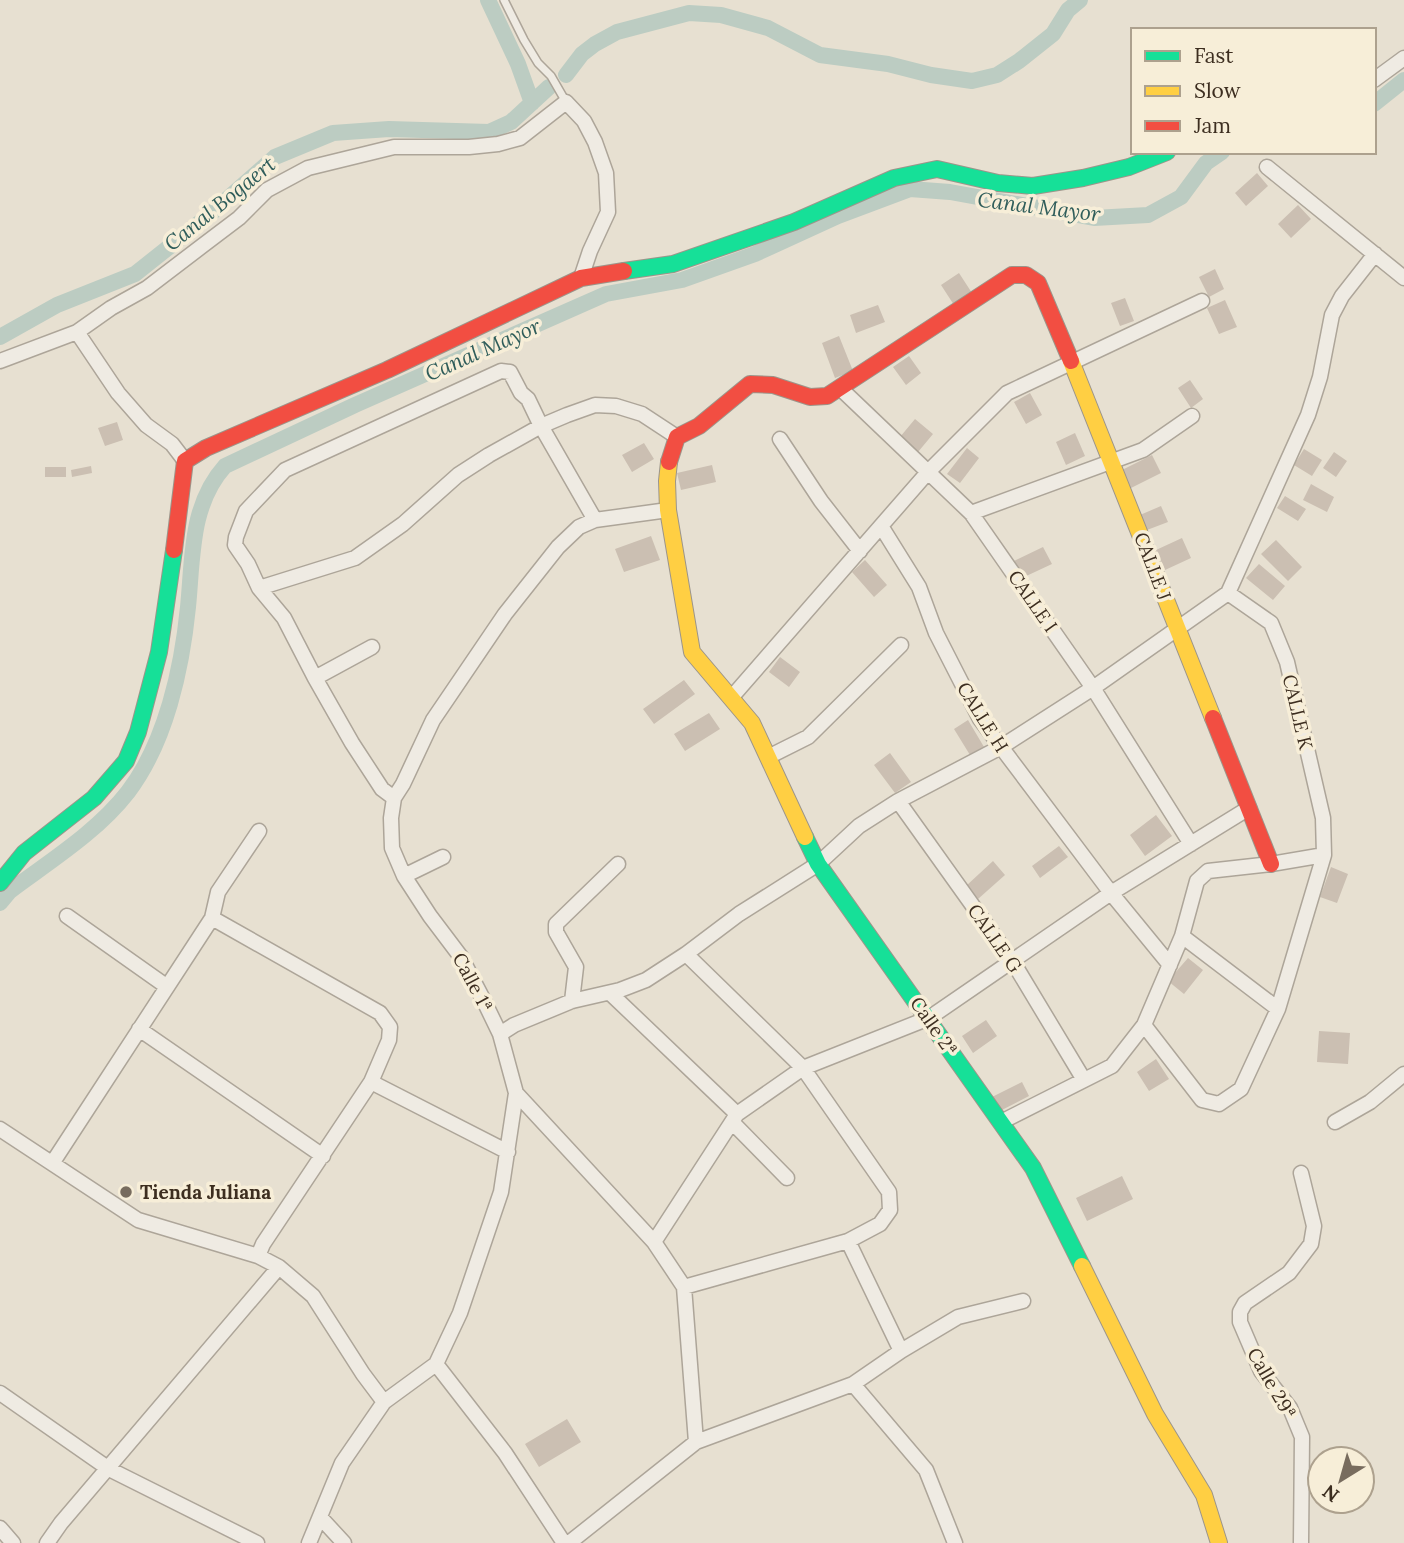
<svg xmlns="http://www.w3.org/2000/svg" width="1404" height="1543" viewBox="0 0 1404 1543" font-family="Lora,serif">
  <style>
    .lines { fill: none; stroke-linecap: round; stroke-linejoin: round }
    .canal { stroke: #bcccc2; stroke-width: 16 }
    .building { fill: #cbbfb2 }
    .lane-casing { stroke: #ada599; stroke-width: 10 }
    .street-casing { stroke: #ada599; stroke-width: 17 }
    .fast-casing { stroke: #9c958a; stroke-width: 18 }
    .slow-casing { stroke: #9c958a; stroke-width: 18 }
    .jam-casing { stroke: #9c958a; stroke-width: 18 }
    .lane { stroke: #efebe3; stroke-width: 7 }
    .street { stroke: #efebe3; stroke-width: 14 }
    .fast { stroke: #16e098; stroke-width: 16 }
    .slow { stroke: #ffcf43; stroke-width: 16 }
    .jam { stroke: #f24e42; stroke-width: 16 }
    .poi-dot { fill: #786c5e; stroke: #f7eed8; stroke-width: 2.5 }
    .labels { text-anchor: middle; stroke-width: 7; stroke-linejoin: round; paint-order: stroke }
    .street-label { font-size: 19px; fill: #3d2e20; stroke: #f7eed8 }
    .poi-label { font-size: 19px; font-weight: bold; fill: #3d2e20; stroke: #f7eed8; text-anchor: start }
    .water-label { font-size: 21px; font-style: italic; fill: #2f5d5a; stroke: #f7eed8 }
  </style>
  <rect width="100%" height="100%" fill="#e7e0d1"/>
  <g class="lines">
    <!-- canal -->
    <path class="canal" d="M488,0L518,64L532,103
      M566,75L582,54L595,44L617,32L689,13L721,15L768,28L820,55L888,64L931,75L972,81L997,75L1019,61L1053,34L1068,10L1080,0
      M1374,104L1404,80
      M0,337L57,305L135,274L208,216L275,157L333,133L389,129L489,132L511,122L549,87
      M0,903L10,891C50,861 97,832 128,792C166,742 182,668 188,607C193,557 190,505 225,466L355,405L606,294L682,280L755,254L838,216L910,189L950,192L1094,218L1148,215L1181,197L1206,163L1222,152"/>
  </g>
  <!-- building -->
  <path class="building" d="M1257,173L1268,186L1246,206L1235,193Z
    M1298,205L1311,219L1291,238L1278,224Z
    M1215,269L1224,289L1209,297L1199,277Z
    M959,273L972,293L954,305L941,285Z
    M1125,298L1134,321L1120,326L1111,303Z
    M1225,300L1237,327L1219,334L1207,308Z
    M878,305L885,322L856,333L850,315Z
    M839,336L853,371L835,378L822,343Z
    M909,356L921,373L906,385L893,367Z
    M1190,380L1203,399L1191,408L1178,388Z
    M1030,393L1042,415L1026,424L1014,402Z
    M915,419L933,434L918,452L900,437Z
    M117,422L123,440L105,446L98,428Z
    M1075,433L1085,456L1066,465L1056,442Z
    M644,443L654,459L632,472L622,455Z
    M967,448L979,458L960,483L947,474Z
    M1304,449L1322,460L1312,476L1294,465Z
    M1334,452L1347,461L1336,477L1323,468Z
    M1152,455L1161,473L1129,489L1120,471Z
    M712,465L716,482L681,490L677,473Z
    M91,466L92,473L72,477L71,470Z
    M45,467H66V477H45Z
    M1311,484L1334,497L1327,512L1303,500Z
    M1285,496L1306,509L1298,521L1277,508Z
    M1161,506L1168,522L1147,530L1140,515Z
    M651,536L660,560L624,572L615,549Z
    M1182,538L1191,558L1165,570L1156,550Z
    M1276,540L1302,567L1288,581L1261,554Z
    M1043,547L1052,564L1022,578L1014,561Z
    M865,560L887,585L874,597L852,572Z
    M1259,564L1285,586L1273,600L1246,578Z
    M780,657L800,672L789,687L769,672Z
    M684,680L695,694L654,724L643,709Z
    M709,713L720,729L685,751L674,734Z
    M968,720L984,747L970,755L954,729Z
    M890,753L911,782L895,793L874,765Z
    M1156,815L1172,836L1145,856L1130,835Z
    M1059,846L1068,857L1040,878L1032,866Z
    M993,861L1005,875L978,899L966,886Z
    M1331,867L1348,874L1337,903L1320,897Z
    M1188,958L1203,970L1184,994L1168,981Z
    M986,1020L997,1036L973,1053L962,1036Z
    M1319,1031L1350,1033L1348,1064L1317,1062Z
    M1156,1059L1169,1079L1149,1091L1137,1072Z
    M1022,1082L1029,1096L998,1112L990,1098Z
    M1122,1176L1133,1199L1087,1221L1076,1198Z
    M567,1419L581,1442L539,1467L525,1444Z"/>
  <g class="lines">
    <defs>
      <path id="lane" d="M504,0L524,40L538,63L551,76L566,102"/>
      <path id="street" d="M1374,80L1404,58
        M1267,167L1404,278
        M77,332L118,393L146,425L172,444L185,461
        M0,361L77,332L111,308L147,288L202,246L239,218L267,190L308,168L394,147H469L498,144L520,138L566,102L584,121L595,142L606,173L608,212L590,251L581,278
        M840,388L971,513L1093,688L1191,844
        M780,439L821,501L860,551
        M971,513L1143,450L1192,416
        M881,526L919,587L936,633L980,719L1111,893L1170,965
        M259,588L355,558L403,524L458,475L489,455L541,426L567,415L595,405L616,406L642,414L677,437
        M315,678L372,647
        M731,698L928,472L1007,393L1202,301
        M768,757L808,737L901,645
        M394,798L382,789L352,743L315,678L284,618L259,588L248,564L235,545L236,537L246,511L285,470L501,371L510,372L521,393L528,399L541,426L595,520
        M898,801L1013,962L1084,1080
        M404,876L443,857
        M67,916L166,986
        M212,918L380,1013L390,1027L389,1040L371,1082L263,1244L258,1256
        M1182,936L1278,1009
        M610,993L737,1114
        M572,1001L576,967L556,932V924L618,864
        M1144,1025L1202,1100L1219,1104L1241,1089L1278,1009L1324,855L1323,818L1287,662L1271,623L1228,593
        M139,1029L323,1156
        M500,1034L514,1025L572,1001L620,990L646,980L686,954L739,914L818,864L859,826L898,801L1001,747L1093,688L1228,593L1308,415L1320,377L1332,315L1342,296L1375,254
        M371,1082L508,1152
        M516,1093L654,1242L684,1287L696,1442
        M732,1122L787,1178
        M1001,1122L1112,1066L1144,1025L1182,936L1197,881L1208,871L1271,864L1324,855
        M1335,1122L1370,1102L1404,1074
        M0,1129L138,1220L258,1256L279,1267L313,1296L363,1374L384,1402
        M53,1162L212,918L218,892L259,831
        M848,1241L901,1351
        M654,1242L737,1114L803,1068L929,1018L1111,893L1249,808
        M684,1287L848,1241L880,1224L890,1210L889,1192L803,1068L686,954
        M436,1364L505,1453L564,1543
        M853,1384L926,1470L955,1543
        M0,1393L109,1469L257,1543
        M320,1517L344,1543
        M0,1528L13,1543
        M47,1543L61,1523L279,1267
        M309,1543L342,1463L384,1402L436,1364L460,1313L501,1192L516,1093L500,1034L485,1003L461,957L430,916L404,876L392,848L391,818L394,798L403,784L433,720L505,614L558,547L579,527L595,520L668,510
        M569,1543L696,1442L853,1384L901,1351L958,1317L1023,1301
        M1301,1543L1302,1437L1290,1408L1261,1371L1240,1322V1312L1245,1303L1289,1273L1311,1244L1314,1226L1301,1173"/>
      <path id="fast" d="M624,271L673,264L794,222L894,178L937,169L998,183L1033,186L1083,178L1129,167L1167,152
        M805,837L818,864L1033,1168L1082,1266
        M0,883L24,853L94,798L126,761L138,732L159,652L174,550"/>
      <path id="slow" d="M1071,361L1213,718
        M669,462L667,481L668,510L692,652L752,723L805,837
        M1082,1266L1155,1414L1204,1495L1219,1543"/>
      <path id="jam" d="M669,462L677,437L699,426L750,384L773,385L810,397L827,396L1012,275H1026L1038,283L1071,361
        M174,550L185,461L206,448L387,370L581,278L624,271
        M1213,718L1271,864"/>
    </defs>
    <!-- lane casing -->
    <use href="#lane" class="lane-casing"/>
    <!-- street casing -->
    <use href="#street" class="street-casing"/>
    <!-- fast casing -->
    <use href="#fast" class="fast-casing"/>
    <!-- slow casing -->
    <use href="#slow" class="slow-casing"/>
    <!-- jam casing -->
    <use href="#jam" class="jam-casing"/>
    <!-- lane -->
    <use href="#lane" class="lane"/>
    <!-- street -->
    <use href="#street" class="street"/>
    <!-- fast -->
    <use href="#fast" class="fast"/>
    <!-- slow -->
    <use href="#slow" class="slow"/>
    <!-- jam -->
    <use href="#jam" class="jam"/>
  </g>
  <!-- markers -->
  <circle class="poi-dot" cx="126" cy="1192" r="7"/>
  <g class="labels">
    <!-- street labels -->
    <g class="street-label">
      <text transform="translate(1153 566) rotate(69)" y="7">CALLE J</text>
      <text transform="translate(1033 601) rotate(55)" y="7">CALLE I</text>
      <text transform="translate(1298 712) rotate(77)" y="7">CALLE K</text>
      <text transform="translate(983 717) rotate(58)" y="7">CALLE H</text>
      <text transform="translate(995 938) rotate(55)" y="7">CALLE G</text>
      <text transform="translate(473 982) rotate(62)" y="7">Calle 1ª</text>
      <text transform="translate(934 1026) rotate(55)" y="7">Calle 2ª</text>
      <text transform="translate(1272 1383) rotate(60)" y="7">Calle 29ª</text>
    </g>
    <!-- poi labels -->
    <g class="poi-label">
      <text x="140" y="1199">Tienda Juliana</text>
    </g>
    <!-- water labels -->
    <g class="water-label">
      <text transform="translate(220 204) rotate(-39)" y="7">Canal Bogaert</text>
      <text transform="translate(1039 207) rotate(7)" y="7">Canal Mayor</text>
      <text transform="translate(483 350) rotate(-24)" y="7">Canal Mayor</text>
    </g>
  </g>
  <!-- legend -->
  <rect x="1131" y="28" width="245" height="126" fill="#f7eed8" stroke="#ada18e" stroke-width="2"/>
  <rect x="1145" y="51" width="35" height="10" fill="#16e098" stroke="#ada18e" stroke-width="2"/>
  <text x="1194" y="63" font-size="21" fill="#3d2e20">Fast</text>
  <rect x="1145" y="86" width="35" height="10" fill="#ffcf43" stroke="#ada18e" stroke-width="2"/>
  <text x="1194" y="98" font-size="21" fill="#3d2e20">Slow</text>
  <rect x="1145" y="121" width="35" height="10" fill="#f24e42" stroke="#ada18e" stroke-width="2"/>
  <text x="1194" y="133" font-size="21" fill="#3d2e20">Jam</text>
  <!-- north arrow -->
  <g transform="translate(1341 1480) rotate(217)"><circle r="33" fill="#f7eed8" stroke="#ada18e" stroke-width="2"/>
  <path d="M0-5L12 26L0 18L-12 26Z" fill="#786c5e"/>
  <text y="-10" font-size="19" font-weight="bold" text-anchor="middle" fill="#3d2e20">N</text>
  </g>
</svg>
